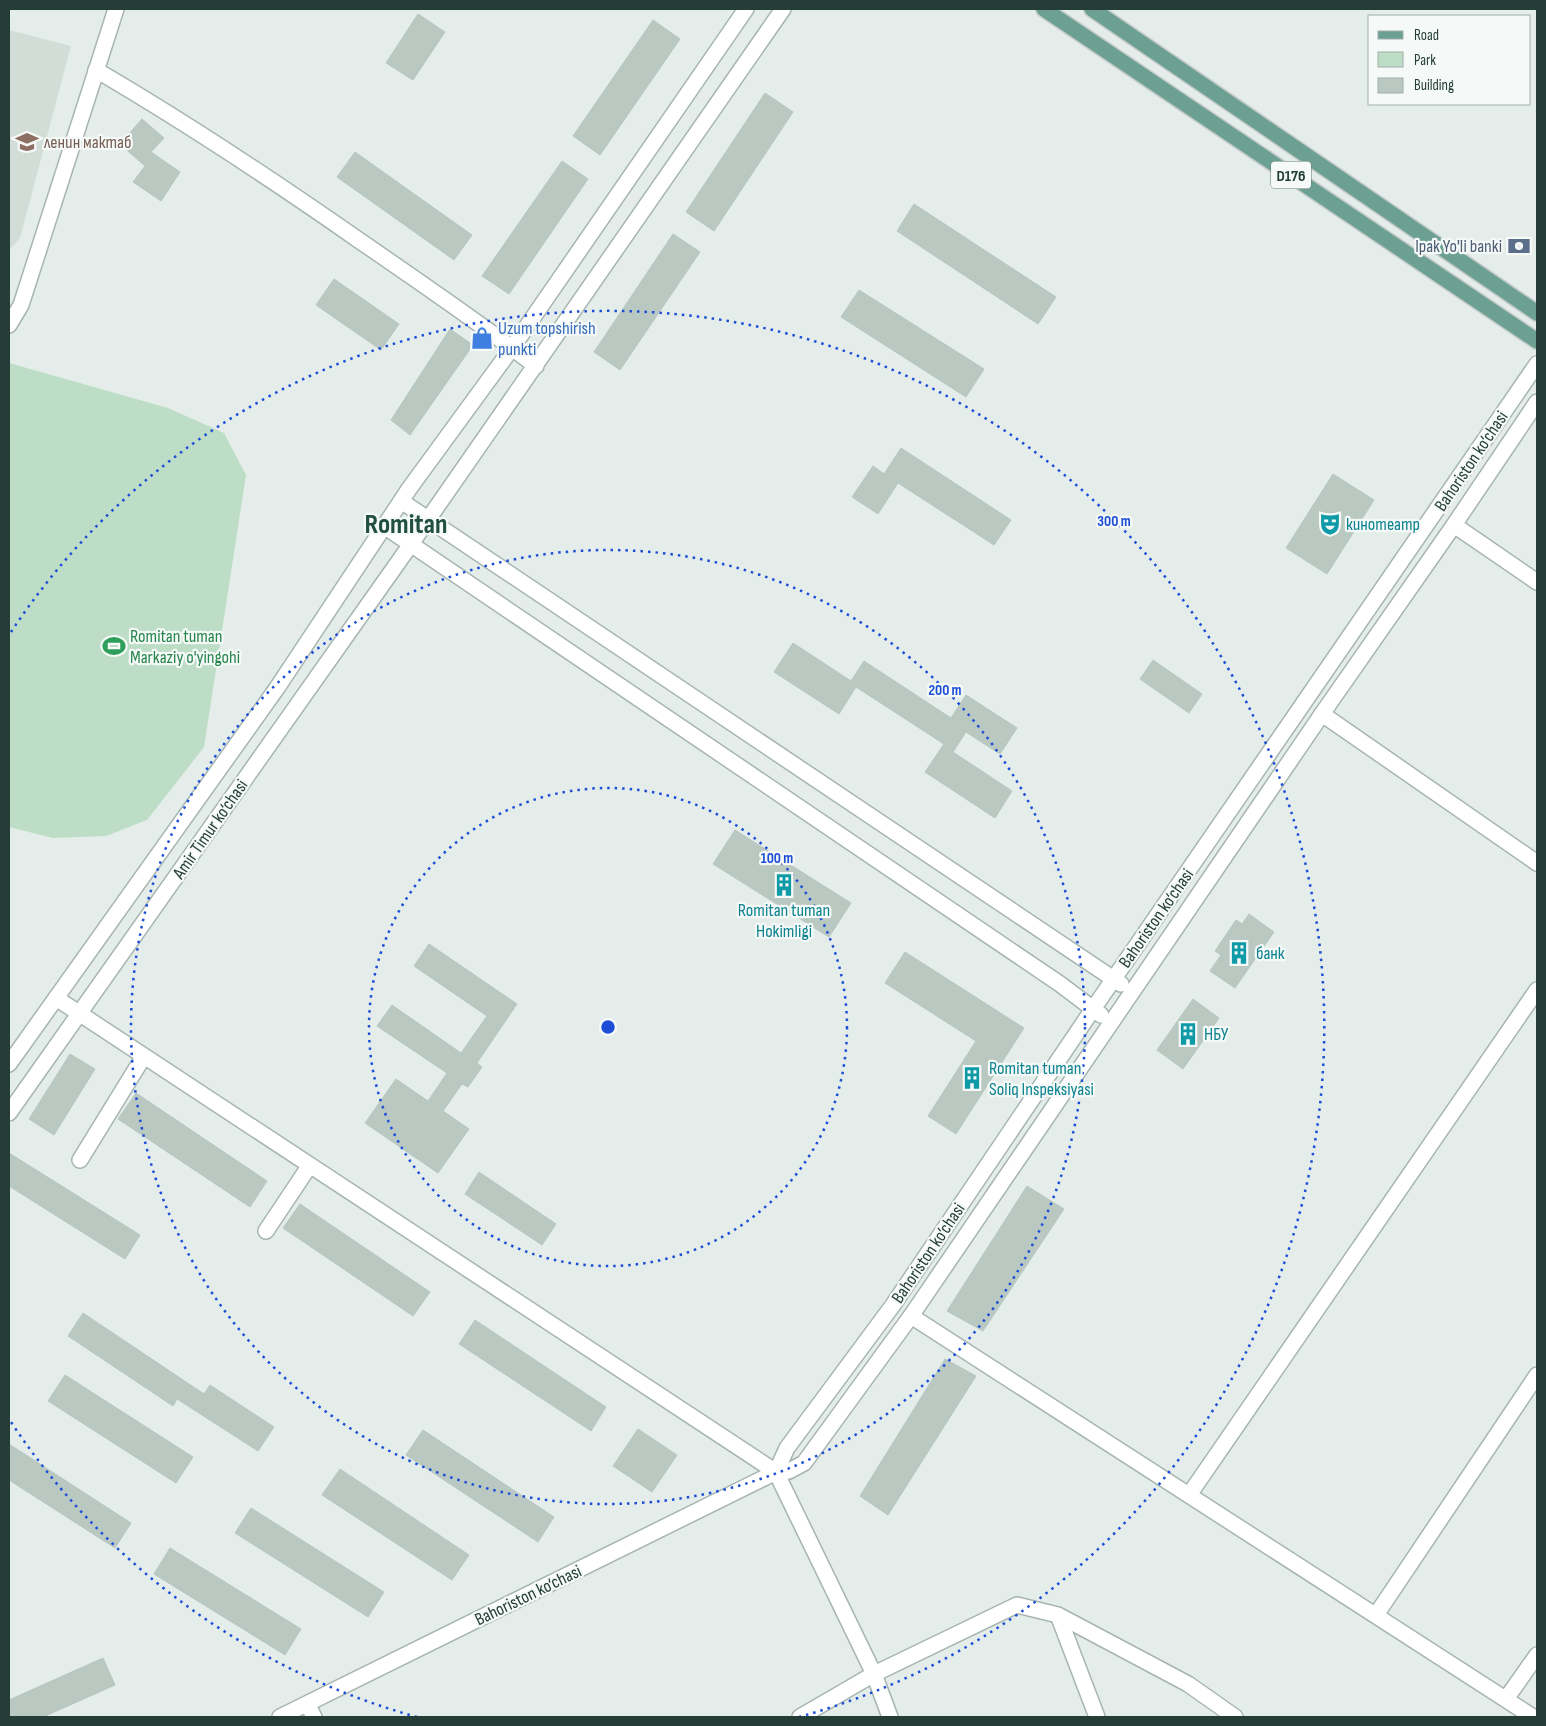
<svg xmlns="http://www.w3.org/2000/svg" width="1546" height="1726" viewBox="0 0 1546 1726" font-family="'Sofia Sans Condensed',sans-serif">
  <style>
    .built { fill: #d2ddd8 }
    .green { fill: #beddc6 }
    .building { fill: #bac8c2; stroke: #b7c6c0 }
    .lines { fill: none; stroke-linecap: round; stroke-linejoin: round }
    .minor-casing { stroke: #a7b5b0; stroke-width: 18 }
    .tertiary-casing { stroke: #a7b5b0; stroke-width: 18 }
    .primary-casing { stroke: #c2c9c7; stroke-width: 18 }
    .minor { stroke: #fff; stroke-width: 15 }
    .tertiary { stroke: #fff; stroke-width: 15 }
    .primary { stroke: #6ba092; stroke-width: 15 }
    .ring { fill: none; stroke: #1d4ed8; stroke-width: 2.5; stroke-dasharray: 2.5 5 }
    .labels { text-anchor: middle; stroke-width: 4.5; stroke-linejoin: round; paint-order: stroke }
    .shield { fill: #f5f9f7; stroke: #637671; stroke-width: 1 }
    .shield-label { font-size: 16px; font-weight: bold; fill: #243e37 }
    .education-label { font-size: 18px; fill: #785e54; stroke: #f5f9f7; text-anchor: start }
    .service-label { font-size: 18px; fill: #4e5e75; stroke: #f5f9f7; text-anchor: end }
    .shop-label { font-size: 18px; fill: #366cbe; stroke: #f5f9f7; text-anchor: start }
    .street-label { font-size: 18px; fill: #243e37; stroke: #f5f9f7 }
    .culture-label { font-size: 18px; fill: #0d838f; stroke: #f5f9f7; text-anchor: start }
    .leisure-label { font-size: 18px; fill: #27864d; stroke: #f5f9f7; text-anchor: start }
    .town-label { font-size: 28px; font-weight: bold; fill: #215043; stroke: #f5f9f7 }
    .centre { fill: #1d4ed8; stroke: #f5f9f7; stroke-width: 2.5 }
    .ring-label { font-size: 15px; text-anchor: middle; font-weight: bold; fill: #1d4ed8; stroke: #f5f9f7; stroke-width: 4.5; stroke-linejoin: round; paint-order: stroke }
  </style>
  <rect width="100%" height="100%" fill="#e4ede9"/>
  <!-- built -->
  <path class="built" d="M9,30L71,46L20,238L9,250Z"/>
  <!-- green -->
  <path class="green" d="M9,363L168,408L224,433L246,475L204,747L147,820L106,836L53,838L9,827Z"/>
  <!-- building -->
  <path class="building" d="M418,14L445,32L413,80L386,63Z
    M653,20L680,39L600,155L573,136Z
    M765,93L793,112L714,231L686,212Z
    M142,119L164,138L151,152L180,172L161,201L133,182L145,166L120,144Z
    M355,152L472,235L454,260L337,177Z
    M562,161L588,179L509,294L482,276Z
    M914,204L1056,297L1038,324L897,231Z
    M673,234L700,252L620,370L594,352Z
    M334,279L399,324L381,350L316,305Z
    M859,290L984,369L966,397L841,317Z
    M450,329L473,345L410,435L391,420Z
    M901,448L1011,520L994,545L898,483L878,514L852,497L873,466L884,474Z
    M1333,474L1374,500L1327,574L1286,548Z
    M793,643L851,681L864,661L951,718L966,695L1017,728L1000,754L966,732L953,752L1012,791L995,818L925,772L944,744L856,687L839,714L774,672Z
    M1153,660L1202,694L1189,713L1140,679Z
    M735,830L851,903L829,937L713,864Z
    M1249,914L1274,932L1235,988L1210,971L1221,955L1215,951L1236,920L1242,924Z
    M429,944L517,1004L477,1063L482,1067L468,1087L462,1084L443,1111L469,1129L438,1173L365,1123L396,1079L428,1101L447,1073L377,1026L392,1005L461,1053L487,1016L414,966Z
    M905,952L1024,1028L956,1134L928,1116L976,1041L885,983Z
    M1193,999L1219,1018L1183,1069L1157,1050Z
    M70,1054L95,1069L54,1135L29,1119Z
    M136,1093L267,1181L250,1207L118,1119Z
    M9,1153L140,1235L125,1259L9,1186Z
    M479,1172L556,1224L542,1245L465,1194Z
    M1027,1186L1064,1209L983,1331L947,1311Z
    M300,1204L430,1292L413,1316L283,1228Z
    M83,1313L204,1394L210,1385L274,1427L258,1451L177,1399L173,1406L68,1336Z
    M475,1320L606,1407L591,1431L459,1344Z
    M945,1359L976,1376L888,1515L860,1496Z
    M65,1375L193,1457L176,1483L48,1401Z
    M638,1429L677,1455L652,1492L613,1466Z
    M423,1430L554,1517L538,1542L406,1455Z
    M9,1444L131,1523L115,1548L9,1480Z
    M340,1469L469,1555L452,1580L322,1495Z
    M251,1508L384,1592L368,1617L235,1533Z
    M170,1548L301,1629L285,1655L154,1574Z
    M103,1658L115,1685L43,1717H9V1700Z"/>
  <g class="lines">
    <defs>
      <path id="minor" d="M96,70C187,123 274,181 360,241C411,276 462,311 512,348
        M1454,525L1537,582
        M1322,714L1537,863
        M56,998L776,1472L874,1674L890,1717
        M80,1160L144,1056
        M266,1231L310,1165
        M911,1316L1533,1717
        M1189,1495L1537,990
        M1058,1615L1097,1717
        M1376,1615L1537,1375
        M1506,1699L1537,1655
        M308,1705L314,1717
        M800,1717L874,1674L1017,1605L1058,1615L1188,1684L1235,1717"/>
      <path id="tertiary" d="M9,325L21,305L116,9
        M512,348L536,366
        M401,501L1121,984
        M384,526L1060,984L1101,1015
        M9,1064L277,688L409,489L512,348L746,9
        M9,1113L404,554L783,9
        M776,1472L787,1448L893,1305L1093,1009L1537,364
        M280,1717L776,1472L789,1471L804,1463L911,1316L1322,714L1454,525L1537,402"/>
      <path id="primary" d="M1044,9L1537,341
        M1092,9L1537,313"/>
    </defs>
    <!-- minor casing -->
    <use href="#minor" class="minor-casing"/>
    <!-- tertiary casing -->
    <use href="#tertiary" class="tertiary-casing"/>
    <!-- primary casing -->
    <use href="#primary" class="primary-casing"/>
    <!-- minor -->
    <use href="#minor" class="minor"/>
    <!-- tertiary -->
    <use href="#tertiary" class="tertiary"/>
    <!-- primary -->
    <use href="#primary" class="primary"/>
  </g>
  <!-- distance rings -->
  <g class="ring">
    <circle cx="608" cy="1027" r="239"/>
    <circle cx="608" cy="1027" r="477"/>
    <path d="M417 1717A716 716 0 0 1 11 1422M11 632A716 716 0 1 1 799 1717"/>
  </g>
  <!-- icons -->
  <defs>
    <symbol id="school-bare" viewBox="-9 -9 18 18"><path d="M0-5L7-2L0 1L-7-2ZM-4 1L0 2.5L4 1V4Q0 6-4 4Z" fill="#8d6e63" stroke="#f5f9f7" stroke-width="2.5" paint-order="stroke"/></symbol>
    <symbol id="bank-bare" viewBox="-9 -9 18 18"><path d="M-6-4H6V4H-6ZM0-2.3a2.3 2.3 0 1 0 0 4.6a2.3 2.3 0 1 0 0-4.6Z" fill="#5c6f8a" stroke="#f5f9f7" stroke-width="2.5" paint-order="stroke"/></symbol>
    <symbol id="shop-bare" viewBox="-9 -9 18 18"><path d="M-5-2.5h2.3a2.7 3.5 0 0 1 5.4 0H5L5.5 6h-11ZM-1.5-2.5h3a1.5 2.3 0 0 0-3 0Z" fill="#3f7fe0" stroke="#f5f9f7" stroke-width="2.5" paint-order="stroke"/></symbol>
    <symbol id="theatre-bare" viewBox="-9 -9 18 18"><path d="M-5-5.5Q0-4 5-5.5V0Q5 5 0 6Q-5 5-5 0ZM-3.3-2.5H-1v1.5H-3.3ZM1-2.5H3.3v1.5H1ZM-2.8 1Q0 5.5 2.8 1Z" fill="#0f9aa8" stroke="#f5f9f7" stroke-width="2.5" paint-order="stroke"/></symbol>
    <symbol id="stadium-bare" viewBox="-9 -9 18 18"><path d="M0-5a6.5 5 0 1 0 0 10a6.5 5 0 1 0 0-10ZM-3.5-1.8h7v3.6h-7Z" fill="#2e9e5b" stroke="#f5f9f7" stroke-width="2.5" paint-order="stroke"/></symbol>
    <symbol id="building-bare" viewBox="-9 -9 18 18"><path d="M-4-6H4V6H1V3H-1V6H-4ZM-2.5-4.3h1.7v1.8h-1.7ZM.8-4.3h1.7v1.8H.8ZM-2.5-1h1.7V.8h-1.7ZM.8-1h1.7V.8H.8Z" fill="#0f9aa8" stroke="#f5f9f7" stroke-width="2.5" paint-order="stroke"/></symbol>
  </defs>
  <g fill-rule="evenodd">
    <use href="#school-bare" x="11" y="126" width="32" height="32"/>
    <use href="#bank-bare" x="1503" y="230" width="32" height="32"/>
    <use href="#shop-bare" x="466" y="322" width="32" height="32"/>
    <use href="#theatre-bare" x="1314" y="508" width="32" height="32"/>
    <use href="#stadium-bare" x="98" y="630" width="32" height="32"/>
    <use href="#building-bare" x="768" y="869" width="32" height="32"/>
    <use href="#building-bare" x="1223" y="937" width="32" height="32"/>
    <use href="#building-bare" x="1172" y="1018" width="32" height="32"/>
    <use href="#building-bare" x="956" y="1062" width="32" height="32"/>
  </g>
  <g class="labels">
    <!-- shield labels -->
    <rect class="shield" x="1271" y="161.5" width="40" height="27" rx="4"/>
    <g class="shield-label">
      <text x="1291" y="181">D176</text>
    </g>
    <!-- education labels -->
    <g class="education-label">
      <text x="44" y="148">ленин мактаб</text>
    </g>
    <!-- service labels -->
    <g class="service-label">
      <text x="1502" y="252">Ipak Yo'li banki</text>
    </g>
    <!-- shop labels -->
    <g class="shop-label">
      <text x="498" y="334">Uzum topshirish<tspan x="498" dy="21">punkti</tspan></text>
    </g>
    <!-- street labels -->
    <g class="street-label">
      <text transform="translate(1471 461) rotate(-56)" y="6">Bahoriston ko‘chasi</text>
      <text transform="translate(210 829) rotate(-55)" y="6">Amir Timur ko‘chasi</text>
      <text transform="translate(1156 918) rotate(-55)" y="6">Bahoriston ko‘chasi</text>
      <text transform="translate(928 1253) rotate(-56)" y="6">Bahoriston ko‘chasi</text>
      <text transform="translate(528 1595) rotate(-26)" y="6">Bahoriston ko‘chasi</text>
    </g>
    <!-- culture labels -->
    <g class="culture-label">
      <text x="1346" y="530">кинотеатр</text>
      <text x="784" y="916" text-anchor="middle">Romitan tuman<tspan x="784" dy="21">Hokimligi</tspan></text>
      <text x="1256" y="959">банк</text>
      <text x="1204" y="1040">НБУ</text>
      <text x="989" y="1074">Romitan tuman<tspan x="989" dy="21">Soliq Inspeksiyasi</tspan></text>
    </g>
    <!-- leisure labels -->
    <g class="leisure-label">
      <text x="130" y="642">Romitan tuman<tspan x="130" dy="21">Markaziy o'yingohi</tspan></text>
    </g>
    <!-- town labels -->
    <g class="town-label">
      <text x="406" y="533">Romitan</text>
    </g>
  </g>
  <circle cx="608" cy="1027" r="8" class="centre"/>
  <g class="ring-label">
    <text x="1114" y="526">300 m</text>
    <text x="945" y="695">200 m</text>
    <text x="777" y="863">100 m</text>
  </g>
  <!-- border -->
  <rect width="1546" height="1726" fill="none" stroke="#243e37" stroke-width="20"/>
  <!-- legend -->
  <rect x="1368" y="15" width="162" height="90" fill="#f5f9f7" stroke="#a1aeaa"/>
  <rect x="1378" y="31" width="25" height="8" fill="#6ba092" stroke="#a1aeaa"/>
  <text x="1414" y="40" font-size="15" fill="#243e37">Road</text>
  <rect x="1378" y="52" width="25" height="15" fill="#beddc6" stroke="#a1aeaa"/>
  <text x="1414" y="65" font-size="15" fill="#243e37">Park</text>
  <rect x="1378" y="78" width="25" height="15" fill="#bac8c2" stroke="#a1aeaa"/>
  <text x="1414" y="90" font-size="15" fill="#243e37">Building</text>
</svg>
